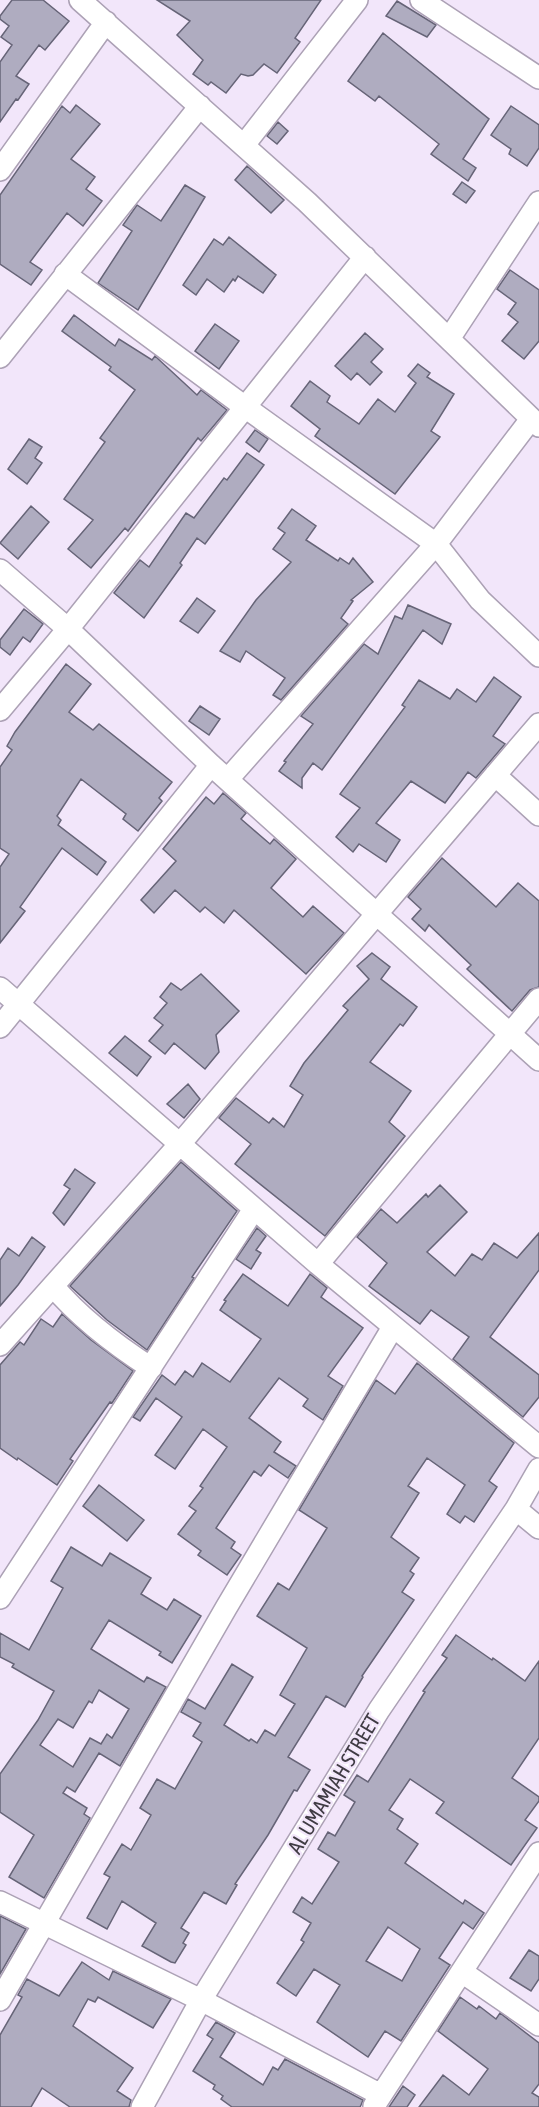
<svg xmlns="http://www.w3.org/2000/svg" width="539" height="2107" viewBox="0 0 539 2107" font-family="'Asap Condensed',sans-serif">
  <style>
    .building { fill: #afacc0; stroke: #666477; stroke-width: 1.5; fill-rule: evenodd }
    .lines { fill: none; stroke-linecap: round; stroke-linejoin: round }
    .minor-casing { stroke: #aca1b5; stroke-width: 24 }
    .minor { stroke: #fff; stroke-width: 21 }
    .labels { text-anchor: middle; stroke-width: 4.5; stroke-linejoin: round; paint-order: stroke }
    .street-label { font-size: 21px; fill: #3f3b43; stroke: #f2e6fa }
  </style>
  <rect width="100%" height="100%" fill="#f2e6fa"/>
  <!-- building -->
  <path class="building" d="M12,0H43L69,21L45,50L39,45L16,76L29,84L18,100L16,99L0,122V62L12,45L1,37L9,26L0,19V16Z
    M157,0H321L295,38L300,42L277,73L264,64L253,75L248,76L241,74L226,93L211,82L208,85L193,74L203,60L177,35L190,21Z
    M397,1L436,25L427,37L386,16Z
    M383,33L489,119L463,159L476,168L468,181L431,154L439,144L379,96L375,101L348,81Z
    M76,105L100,124L71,159L95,177L86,189L102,201L83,226L67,213L30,262L42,270L31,285L0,264V195L62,106L70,113Z
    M511,106L539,125V148L527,166L509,154L511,149L491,135Z
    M278,122L288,131L277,144L267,136Z
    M247,166L284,200L271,213L235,180Z
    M462,182L475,191L466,203L453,194Z
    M185,185L205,197L138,310L98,283L132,231L123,225L137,205L161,221Z
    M229,237L276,275L263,293L238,276L235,281L233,279L224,292L207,279L196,295L183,285L214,239L223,245Z
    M510,270L539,290V341L524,359L502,341L518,322L508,314L516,303L497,289Z
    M74,315L115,346L119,339L152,360L155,356L197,395L201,390L227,410L201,441L198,438L128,531L125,528L91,568L68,549L93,520L64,499L105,442L100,438L135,390L109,370L111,367L62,331Z
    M215,324L239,341L219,369L195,351Z
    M365,333L383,349L371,362L382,372L370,385L357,373L351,380L335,366Z
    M418,364L430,373L427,377L454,394L431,431L440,437L395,494L315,436L320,429L291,406L310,381L330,396L327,402L359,424L378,399L395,412L416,383L408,376Z
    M255,430L268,439L259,452L246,442Z
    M29,439L42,447L35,458L42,463L27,484L8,469Z
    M247,453L264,465L205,544L197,538L180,563L182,565L144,618L114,593L140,560L149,567L186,513L194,518L224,478L227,480Z
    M31,506L49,522L18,559L0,543Z
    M292,509L316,526L306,540L338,561L340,558L349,564L353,558L373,582L351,600L353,601L341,618L348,624L281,700L273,695L285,678L246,651L240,662L220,651L256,600L291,562L273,549L285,533L278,528Z
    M197,598L215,611L198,633L180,621Z
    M408,605L451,624L442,644L423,630L322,770L313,763L302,778V788L279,771L286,762L284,761L313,724L301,716L364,644L378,654L395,616L402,619Z
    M24,609L43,624L30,642L23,637L10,655L0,647V640Z
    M66,664L91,684L69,712L93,730L99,724L172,782L159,798L162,801L138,831L123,819L126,814L81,779L57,816L61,820L58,825L106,862L97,875L62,848L20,907L25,911L0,943V867L9,854L0,848V767L12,750L7,746L15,732Z
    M494,677L521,697L493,736L505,744L476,778L468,772L445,803L411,781L376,823L400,840L386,862L359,844L353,852L336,837L360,808L340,794L405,707L402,705L419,680L450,699L457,689L476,702Z
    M200,706L220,719L209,735L189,721Z
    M223,793L246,813L241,819L270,844L274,839L296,859L271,888L303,917L313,906L344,933L306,974L234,910L224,923L205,907L200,912L175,890L154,913L141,900L176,861L163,849L206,797L214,804Z
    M442,858L496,907L518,883L539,901V987L530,990L512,1011L467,969L471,965L429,925L425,931L412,919L421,909L408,897Z
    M372,953L390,967L381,979L417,1007L403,1026L400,1024L370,1062L411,1091L389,1122L405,1136L325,1236L235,1164L251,1144L219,1118L236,1098L269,1123L273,1118L284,1127L303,1095L290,1086L304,1063L348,1010L343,1006L369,979L357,966Z
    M201,974L239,1011L216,1035L219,1052L205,1069L174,1043L165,1054L149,1041L163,1025L154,1018L167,1003L160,997L171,983L181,990Z
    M125,1036L151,1057L137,1076L109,1053Z
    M188,1084L200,1099L184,1118L167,1104Z
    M181,1162L237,1211L192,1277L194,1278L147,1350L107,1320L70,1286Z
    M75,1169L95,1183L64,1225L53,1213L70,1189L64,1185Z
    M440,1185L467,1212L427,1252L455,1276L472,1254L482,1260L494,1243L517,1258L539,1233V1270L490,1337L539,1375V1397L523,1417L453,1359L469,1337L431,1310L420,1324L369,1286L387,1263L357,1237L381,1209L397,1223L426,1194L428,1197Z
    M257,1228L266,1236L256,1250L261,1253L251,1269L236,1259Z
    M32,1237L45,1247L18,1285L0,1306V1260L8,1248L19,1256Z
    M243,1274L288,1306L310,1274L327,1288L321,1297L363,1328L328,1376L343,1386L323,1420L303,1406L308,1399L279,1378L249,1418L281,1442L274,1452L296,1466L288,1478L269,1465L261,1476L254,1471L216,1528L235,1542L231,1548L241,1555L227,1575L198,1555L201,1551L178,1534L196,1511L189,1506L203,1488L200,1486L227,1447L203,1429L175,1469L155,1455L182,1417L156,1398L140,1421L133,1417L162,1375L175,1385L185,1371L193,1377L202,1363L230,1382L261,1339L220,1310L226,1301L224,1300Z
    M62,1314L91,1340L133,1371L112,1403L110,1402L70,1459L73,1461L57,1485L18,1458L17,1460L0,1448V1365L20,1342L24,1345L41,1319L53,1327Z
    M417,1363L514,1443L489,1481L497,1487L474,1522L465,1516L460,1523L447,1514L465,1485L427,1458L408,1486L419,1493L391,1537L419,1558L410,1571L414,1574L402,1592L414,1600L362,1676L363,1677L345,1707L326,1696L288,1757L310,1770L297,1791L294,1790L268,1835L235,1884L237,1885L226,1904L204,1892L181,1928L189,1933L183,1943L186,1945L175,1963L171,1962L142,1946L156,1923L122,1901L107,1929L87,1918L110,1877L104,1874L122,1844L131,1850L151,1815L140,1808L157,1779L175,1789L202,1742L193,1736L201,1723L181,1712L188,1699L205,1709L232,1664L253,1677L224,1725L249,1741L251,1739L257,1743L265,1730L275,1736L295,1704L280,1695L307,1648L257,1616L278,1583L289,1590L327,1528L299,1510L376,1380L395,1394Z
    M99,1485L144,1520L127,1541L83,1506Z
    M71,1547L102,1566L110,1553L151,1578L141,1594L167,1610L174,1599L201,1616L172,1663L159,1655L161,1652L109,1620L91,1649L144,1682L147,1677L166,1687L120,1766L99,1753L75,1792L67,1787L63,1793L87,1808L84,1814L90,1818L44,1898L9,1877L34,1835L0,1812V1774L38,1720L54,1691L12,1667L14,1664L0,1657V1633L29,1650L63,1588L51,1581ZM99,1690L129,1709L112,1738L107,1734L101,1744L90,1738L73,1767L40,1745L58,1719L73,1728L89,1701L92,1703Z
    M456,1635L492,1660L493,1658L525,1681L539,1661V1738L512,1778L539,1797V1801L525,1820L537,1828L511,1865L436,1813L444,1802L410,1779L389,1810L403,1819L397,1829L418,1844L405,1863L463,1904L465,1900L484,1913L473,1929L463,1922L439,1958L450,1965L401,2041L385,2031L368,2057L317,2022L340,1985L314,1969L296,1996L277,1983L304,1942L301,1940L311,1923L293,1912L302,1897L312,1904L339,1862L318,1849L328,1832L335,1836L355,1802L344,1795L357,1775L368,1782L425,1692L423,1691L447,1658L442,1655ZM388,1927L420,1949L402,1981L366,1961Z
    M0,1916L26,1929L0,1974Z
    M529,1950L539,1956V1979L531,1991L510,1978Z
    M82,1962L109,1980L113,1971L171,1999L153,2028L98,1997L95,2002L88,1999L73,2026L133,2068L117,2091L131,2100L129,2107H70L42,2088L31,2107H0V2035L22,1997L18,1995L27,1979L59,1996Z
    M460,1997L477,2009L479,2006L496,2019L500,2013L539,2043V2084L532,2093L539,2097V2107H419L443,2075L469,2095L488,2069L438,2031Z
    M216,2022L235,2033L220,2057L263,2085L273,2067L278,2070L285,2059L363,2100L361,2105L360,2107H232L221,2099L223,2096L213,2089L215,2085L193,2071L213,2039L207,2035Z
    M403,2086L415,2095L407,2107H389Z"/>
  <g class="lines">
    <defs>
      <path id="minor" d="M80,0L307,202L539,426
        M421,0L539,78
        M244,145L357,0
        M0,170L106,22
        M65,274L245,407L436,544L480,600L539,656
        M449,339L539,202
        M0,357L200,106
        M0,570L68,629L211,765L539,1060
        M0,710L68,629L365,257
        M495,775L539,815
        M228,779L436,544L531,419
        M0,988L318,1264L539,1447
        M0,1027L211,765
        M318,1264L539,999
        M53,1286C79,1317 117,1346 151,1368
        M0,1345L179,1145L539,724
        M516,1509L539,1528
        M0,1598L254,1209
        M0,1902L201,2000L381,2095
        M462,1972L539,2025
        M0,2000L226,1608L393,1327
        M374,2106L539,1853
        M142,2107L201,2000L379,1710L516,1509L539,1469"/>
    </defs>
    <!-- minor casing -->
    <use href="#minor" class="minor-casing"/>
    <!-- minor -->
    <use href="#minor" class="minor"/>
  </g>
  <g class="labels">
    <!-- street labels -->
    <g class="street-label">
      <text transform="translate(334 1784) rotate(-59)" y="7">AL UMAMIAH STREET</text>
    </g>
  </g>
</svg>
